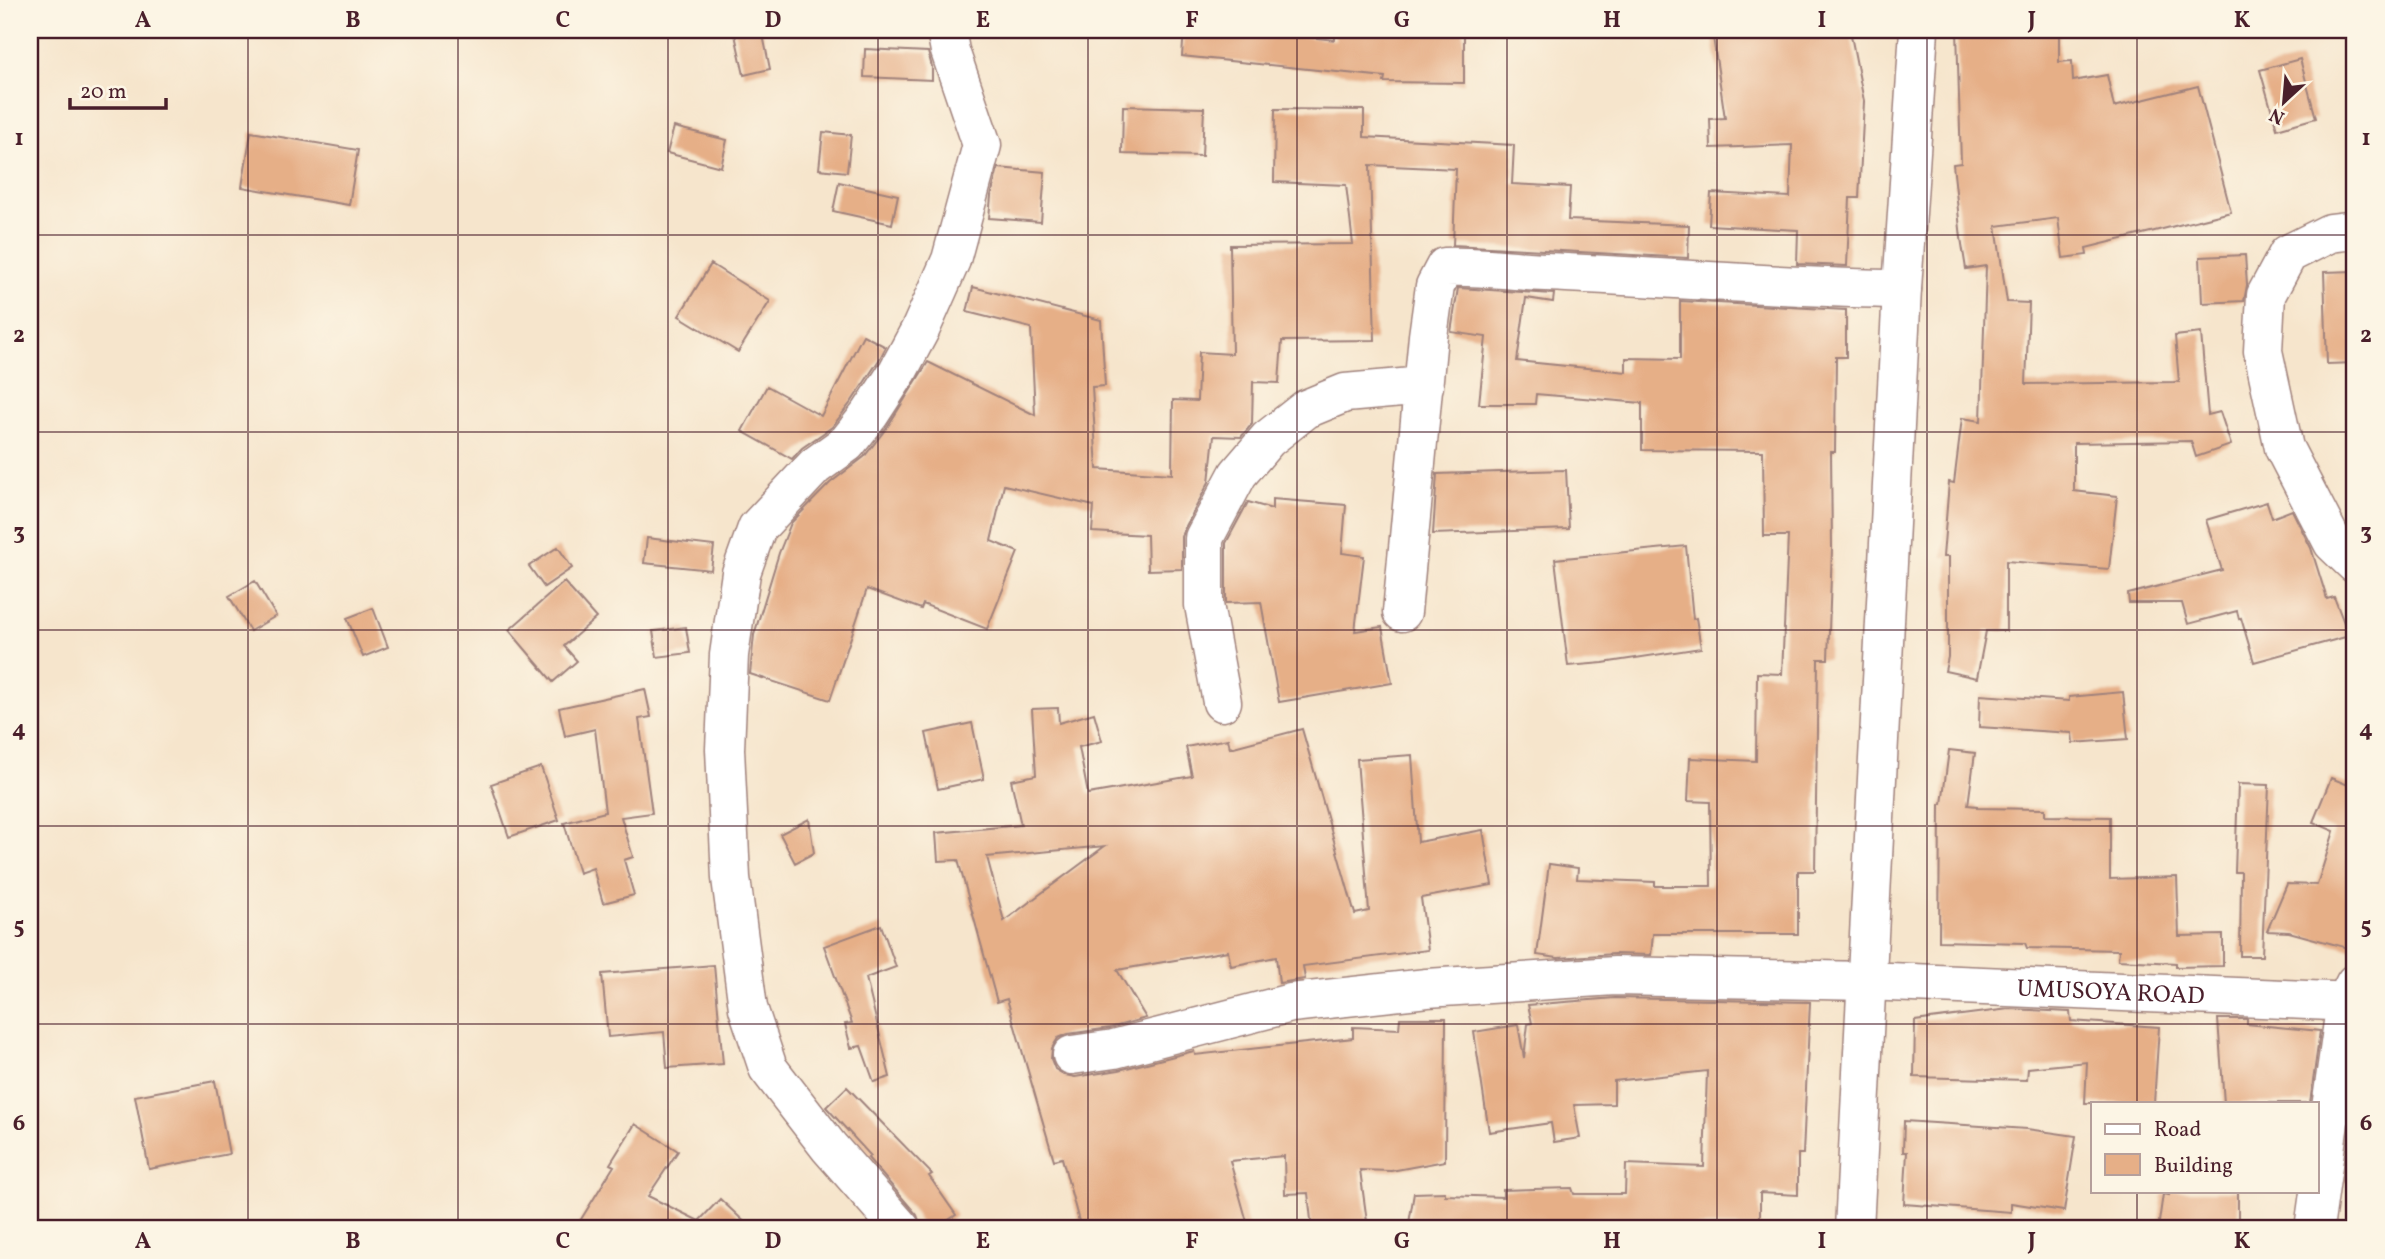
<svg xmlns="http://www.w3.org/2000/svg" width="2385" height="1259" viewBox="0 0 2385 1259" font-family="Vollkorn,serif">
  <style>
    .building { fill: #e6af87; fill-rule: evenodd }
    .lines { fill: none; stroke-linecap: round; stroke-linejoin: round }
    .minor-casing { stroke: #a0827c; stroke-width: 41 }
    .major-casing { stroke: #a0827c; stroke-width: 41 }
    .minor { stroke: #fff; stroke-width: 38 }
    .major { stroke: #fff; stroke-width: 38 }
    .grid { fill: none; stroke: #4a1f2b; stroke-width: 2; stroke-opacity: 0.55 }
    .labels { text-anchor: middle; stroke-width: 7; stroke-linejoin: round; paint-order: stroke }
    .street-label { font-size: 24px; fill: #4a1f2b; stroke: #fcf5e5 }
    .neatline { fill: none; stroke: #4a1f2b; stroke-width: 2.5 }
    .grid-label { font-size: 23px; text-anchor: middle; font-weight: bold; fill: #4a1f2b }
  </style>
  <rect width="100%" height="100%" fill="#fcf5e5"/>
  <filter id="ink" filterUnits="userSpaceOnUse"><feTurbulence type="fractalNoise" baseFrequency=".0143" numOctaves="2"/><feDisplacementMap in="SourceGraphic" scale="14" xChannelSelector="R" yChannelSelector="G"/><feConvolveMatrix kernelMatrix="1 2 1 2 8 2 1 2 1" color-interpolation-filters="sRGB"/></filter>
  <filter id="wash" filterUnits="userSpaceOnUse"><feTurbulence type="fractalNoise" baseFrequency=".00686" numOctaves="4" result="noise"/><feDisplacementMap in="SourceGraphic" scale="28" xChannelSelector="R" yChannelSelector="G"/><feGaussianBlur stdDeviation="1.57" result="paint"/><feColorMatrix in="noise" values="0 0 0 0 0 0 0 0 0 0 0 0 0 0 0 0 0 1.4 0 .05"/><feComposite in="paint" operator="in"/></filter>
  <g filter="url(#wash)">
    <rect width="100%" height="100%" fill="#f6e5cc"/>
    <g id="blocks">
      <!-- building -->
      <path class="building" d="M734,30H762L770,69L744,75Z
        M1184,30H1239L1335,40V30H1464V83L1384,82L1385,77L1182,56Z
        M1712,30H1850L1864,101L1859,198H1850L1847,266L1797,264L1798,230L1709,225L1711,193L1790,197L1792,145L1711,148L1710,119L1725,118Z
        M1957,30H2059V62L2072,61L2073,81L2107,75L2114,107L2198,86L2231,212L2086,248L2087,255L2063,258L2058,218L1996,226L2007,302L2029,303L2026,384L2179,382L2175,336L2201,333L2208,415L2220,412L2231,445L2196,457L2191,441L2074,443V491L2117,496L2109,569L2006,561V631H1986L1977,678L1945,671L1948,657V557H1943L1949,482L1954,483L1962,418L1981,421L1986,266L1966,269L1961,238L1953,164L1961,163Z
        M865,49L928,52L932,67V80L864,77Z
        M2300,59L2316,118L2277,129L2260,70Z
        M1123,106L1204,108L1202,156L1122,154Z
        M1275,109L1364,110V137L1514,145L1512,184L1570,187L1568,220L1689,225L1688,258L1453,245L1456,169L1370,165L1375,340L1282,341L1279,383L1253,382L1252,424L1241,437L1214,436L1209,482L1185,528L1182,537V569L1148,570L1147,535L1092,532L1094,506L1004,485L991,541L1018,552L987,629L923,604L921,609L867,589L830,700L750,674L754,635L779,553L791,523L830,483L864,457L888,426L928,362L1035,415L1031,328L967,312L973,287L1101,320L1105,386L1092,387L1097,469L1172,474L1173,400L1197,401L1199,352L1232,354L1230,245L1353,244L1346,185L1274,182Z
        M674,127L727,140L721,167L667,153Z
        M251,132L358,150L349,205L242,187Z
        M823,132L851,135L847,172L819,169Z
        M998,168L1045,172L1041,222L989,218L991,196Z
        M839,182L898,195L892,224L833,211Z
        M2245,255L2247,285L2244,301L2202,303L2200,257Z
        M711,264L770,301L738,352L679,316Z
        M2355,271V363L2327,364L2324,272Z
        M1458,288L1554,294L1553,302L1526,298L1517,361L1626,372V358L1680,359V301L1846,310V357H1836L1835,452H1831L1832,548L1828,659H1818L1815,871H1798V934H1653L1651,955L1614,954L1558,958L1537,955L1549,864L1578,868L1577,879L1655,882V886H1711L1710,802L1688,801L1690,758L1756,761L1757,673L1782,674L1788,536H1764L1763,451L1642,450V403L1536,394L1535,404H1479L1486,337L1451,332Z
        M863,335L886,347L879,360L852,401L832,427L802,448L792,459L742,431L767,386L821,416Z
        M1566,470L1569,529L1433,534L1437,474Z
        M1272,499L1346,505L1342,553L1364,556L1355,631L1382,627L1392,683L1279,702L1261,602L1226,603V543L1248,502L1272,509Z
        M2267,502L2272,518L2292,510L2311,548L2327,599L2334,597L2349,636L2254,662L2241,618L2239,619L2237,611L2188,624L2182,603H2129L2128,594L2222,570L2206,520Z
        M647,538L714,546L711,570L644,563Z
        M1686,546L1693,619L1696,618L1701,648L1603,663L1568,666L1555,559Z
        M558,547L572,568L544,587L529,566Z
        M255,581L276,616L250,631L229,596Z
        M564,582L596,618L564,646L577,661L553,682L509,630Z
        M373,608L388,647L363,657L347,618Z
        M686,627L690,653L657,657L653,631Z
        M645,689L651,717L639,719L652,813L621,817L633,857L624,860L634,895L603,903L593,868L579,873L564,823L605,812L595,729L565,736L559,708Z
        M2123,692L2128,739L2073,743L2072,733L1979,727L1980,695L2069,701V697Z
        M1058,708L1059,723L1094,713L1102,741L1079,747L1088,794L1192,776L1186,747L1228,739L1230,748L1302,729L1355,914L1369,911L1357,759L1412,755L1418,842L1483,830L1492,885L1421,898L1428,950L1303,966L1305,979L1279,983L1276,957L1231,966L1228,951L1117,970L1146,1018L1110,1028L1068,1034L1058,1038L1052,1048L1051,1059L1055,1069L1065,1075L1075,1077L1119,1070L1194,1051L1195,1055L1353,1038V1027L1399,1029L1400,1018H1446L1445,1161L1391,1171L1360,1170L1368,1229H1312L1308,1193L1285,1194L1284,1156L1230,1161L1249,1229H1081L1062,1158L1054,1160L1007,999L997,1002L958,860L938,861L936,833L1021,825L1011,780L1036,775L1032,709ZM1105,846L1004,921L987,857Z
        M972,723L984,779L938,789L926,733Z
        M1949,750L1975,753L1968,805L1977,806V808L2045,809V816L2110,817V879L2177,877L2179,936L2223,935V966L2176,967V963L2118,960L2119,950L2027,948L2025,943L1939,941L1940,804H1942Z
        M541,767L559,820L509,837L491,784Z
        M2331,778L2348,785L2349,781L2355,782V950L2289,932L2267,931L2287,884L2317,885L2334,831L2313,822Z
        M2238,784L2269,785L2262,956H2240L2241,872H2235Z
        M809,819L814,853L795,863L780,834Z
        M881,925L896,967L866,978L890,1077L874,1082L861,1046L851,1048L845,1024L852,1023L824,946Z
        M714,965L723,1064L667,1068L664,1032L608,1037L602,974Z
        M1615,998L1810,1002L1803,1154H1798V1195L1760,1193V1227L1649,1225V1227H1580L1579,1229H1408L1414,1193L1445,1192V1195L1503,1197V1190L1572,1188L1574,1194H1625L1626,1164L1704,1167L1707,1071L1614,1081V1104L1574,1105L1580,1138L1554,1142L1551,1123L1489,1132L1474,1032L1518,1025L1524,1058L1528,1024L1532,1023L1528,1005Z
        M2009,1009L2070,1012L2071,1021L2159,1027L2154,1103H2085L2087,1062L2028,1068L2027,1080L1914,1077L1915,1021Z
        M2218,1019H2247V1024L2320,1031L2310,1103H2224Z
        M215,1081L229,1154L149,1169L135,1096Z
        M847,1087L932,1174L929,1176L956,1215L935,1229H922L917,1215L868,1158L871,1156L826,1107Z
        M2355,1092V1183L2343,1182Z
        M1904,1121L2027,1129L2076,1136L2064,1211L2011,1203V1212L1904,1204L1907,1152H1903Z
        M635,1124L678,1151L648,1196L699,1221L720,1199L752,1229H575L614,1166L610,1164Z
        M2169,1191H2238V1229H2158L2163,1194L2169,1195Z"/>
    </g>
  </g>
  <g filter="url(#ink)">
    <use href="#blocks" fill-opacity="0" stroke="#a0827c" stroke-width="2"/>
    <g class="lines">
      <defs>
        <path id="minor" d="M2355,230L2330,233L2288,254L2266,295L2263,351L2284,448L2333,543L2355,564
          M1402,612L1428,336L1435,286L1445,267C1479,265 1512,271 1546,272C1665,277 1783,288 1902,289
          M1222,702L1204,605V538L1238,474L1268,439L1306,409L1345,393L1424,386
          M1072,1055L1114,1049L1291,1003L1427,988L1615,976L1866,981
          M901,1229L829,1147L768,1068L748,1008L731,878L725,749L729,655L741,573L757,528L815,466L847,443L870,414L898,371L921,328L951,260L982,145L950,51L946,30
          M2314,1229L2346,1001L2355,983"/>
        <g id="major">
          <path id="s1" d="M1866,981L2355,1002"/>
          <path d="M1854,1229L1902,289L1919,30"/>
        </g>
      </defs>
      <!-- minor casing -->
      <use href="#minor" class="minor-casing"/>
      <!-- major casing -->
      <use href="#major" class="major-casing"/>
      <!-- minor -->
      <use href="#minor" class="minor"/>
      <!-- major -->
      <use href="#major" class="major"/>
    </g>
  </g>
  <!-- grid -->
  <path class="grid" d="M248,30V1229M458,30V1229M668,30V1229M878,30V1229M1088,30V1229M1297,30V1229M1507,30V1229M1717,30V1229M1927,30V1229M2137,30V1103M30,235H2355M30,432H2355M30,630H2355M30,826H2355M30,1024H2355M2137,1191V1229"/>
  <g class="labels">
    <!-- street labels -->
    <g class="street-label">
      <text dy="8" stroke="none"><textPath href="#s1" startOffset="245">UMUSOYA ROAD</textPath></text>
    </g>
  </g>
  <!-- margin -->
  <rect width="2385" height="1259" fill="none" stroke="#fcf5e5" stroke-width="77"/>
  <!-- legend -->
  <rect x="2091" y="1102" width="228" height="91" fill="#fcf5e5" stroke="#b59f9b" stroke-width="2"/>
  <rect x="2105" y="1124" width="35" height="10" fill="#ffffff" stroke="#b59f9b" stroke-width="2"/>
  <text x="2154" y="1136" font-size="21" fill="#4a1f2b">Road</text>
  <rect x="2105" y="1154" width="35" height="21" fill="#e6af87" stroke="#b59f9b" stroke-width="2"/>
  <text x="2154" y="1172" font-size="21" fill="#4a1f2b">Building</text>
  <!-- north arrow -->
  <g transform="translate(2284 102) rotate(206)" stroke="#fcf5e5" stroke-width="5" paint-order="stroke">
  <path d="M0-5L12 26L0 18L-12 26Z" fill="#4a1f2b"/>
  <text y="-10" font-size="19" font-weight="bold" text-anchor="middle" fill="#4a1f2b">N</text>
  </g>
  <!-- scale -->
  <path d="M70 98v10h96v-10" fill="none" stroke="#4a1f2b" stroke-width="3.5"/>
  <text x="80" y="98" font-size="21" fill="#4a1f2b" stroke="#fcf5e5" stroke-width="5" paint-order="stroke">20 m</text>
  <rect x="38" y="38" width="2308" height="1182" class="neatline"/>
  <g class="grid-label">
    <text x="143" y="27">A</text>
    <text x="353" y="27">B</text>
    <text x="563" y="27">C</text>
    <text x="773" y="27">D</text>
    <text x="983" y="27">E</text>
    <text x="1192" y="27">F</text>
    <text x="1402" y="27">G</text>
    <text x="1612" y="27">H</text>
    <text x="1822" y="27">I</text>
    <text x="2032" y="27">J</text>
    <text x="2242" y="27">K</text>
    <text x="19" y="145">1</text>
    <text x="2366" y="145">1</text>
    <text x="19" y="342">2</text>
    <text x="2366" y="342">2</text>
    <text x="19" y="539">3</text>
    <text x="2366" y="539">3</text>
    <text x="19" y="736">4</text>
    <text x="2366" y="736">4</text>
    <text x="19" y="933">5</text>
    <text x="2366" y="933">5</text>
    <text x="19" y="1130">6</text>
    <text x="2366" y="1130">6</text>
    <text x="143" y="1248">A</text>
    <text x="353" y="1248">B</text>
    <text x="563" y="1248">C</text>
    <text x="773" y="1248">D</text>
    <text x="983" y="1248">E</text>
    <text x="1192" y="1248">F</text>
    <text x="1402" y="1248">G</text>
    <text x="1612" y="1248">H</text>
    <text x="1822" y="1248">I</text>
    <text x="2032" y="1248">J</text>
    <text x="2242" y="1248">K</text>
  </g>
</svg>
